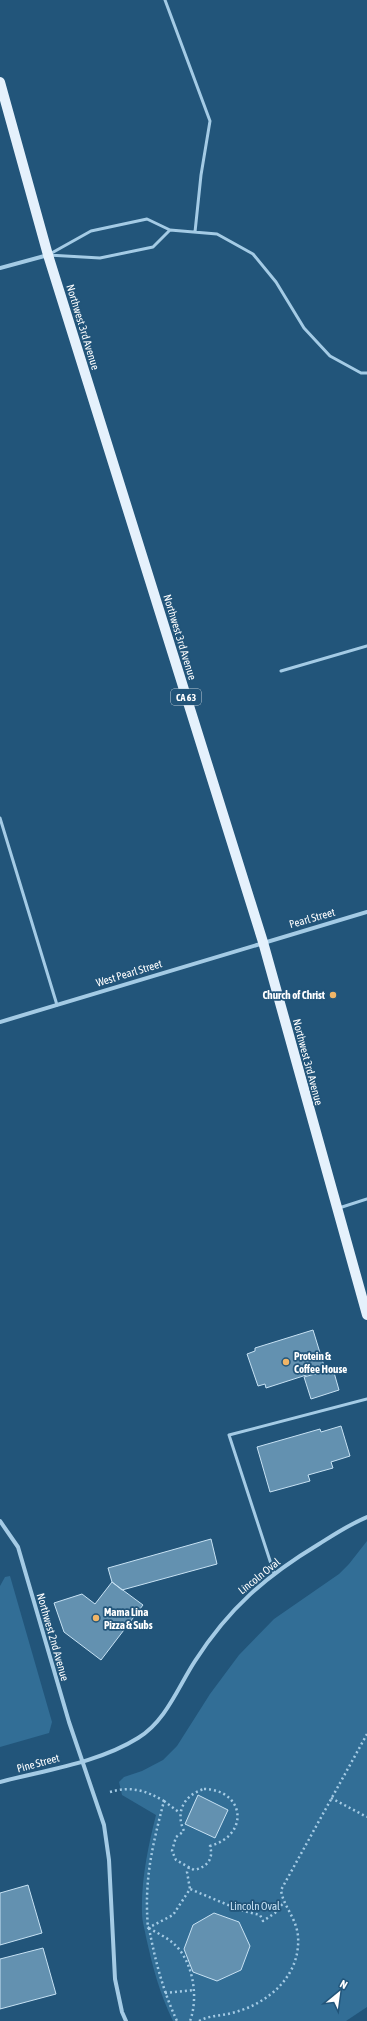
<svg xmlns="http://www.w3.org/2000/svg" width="367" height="2021" viewBox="0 0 367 2021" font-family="'Asap Condensed',sans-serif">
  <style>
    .green { fill: #326e96 }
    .building { fill: #6391b0; stroke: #c7e2f4 }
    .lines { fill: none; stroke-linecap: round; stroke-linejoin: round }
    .path { stroke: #a4cbe5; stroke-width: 2.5; stroke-dasharray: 2 3; stroke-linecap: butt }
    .service { stroke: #a4cbe5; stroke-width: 3 }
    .minor { stroke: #a4cbe5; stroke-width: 4 }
    .primary { stroke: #e5f1fc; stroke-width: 10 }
    .poi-dot { fill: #f0b567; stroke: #22557a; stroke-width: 1.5 }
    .labels { text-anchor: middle; stroke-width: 3.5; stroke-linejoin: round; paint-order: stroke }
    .shield { fill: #22557a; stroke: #bdccd7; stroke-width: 1 }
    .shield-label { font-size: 10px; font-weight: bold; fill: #fff }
    .street-label { font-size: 11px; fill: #fff; stroke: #22557a }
    .poi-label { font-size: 11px; font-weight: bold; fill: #fff; stroke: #22557a; text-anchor: start }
    .park-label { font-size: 11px; fill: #c7e2f4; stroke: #22557a }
  </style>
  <rect width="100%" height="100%" fill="#22557a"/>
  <!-- green -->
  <path class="green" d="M367,1541V2007L346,2021H173C159,1992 153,1968 146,1937C145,1930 142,1921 142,1913C141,1880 148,1847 156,1815L122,1795L119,1782L124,1777L142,1771L163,1760L177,1746L210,1694L239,1655L274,1619L339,1574L349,1564Z
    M10,1576L52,1722L49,1733L0,1747V1586L5,1577Z"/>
  <!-- building -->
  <path class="building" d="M313,1330L325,1369L266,1388L265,1384L258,1386L247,1354L255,1351V1348Z
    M333,1369L339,1390L311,1399L304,1377Z
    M341,1426L350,1456L331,1462L333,1468L308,1475L310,1481L270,1492L257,1447L320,1429L321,1432Z
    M211,1539L217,1564L122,1590L112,1582L108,1568Z
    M112,1582L143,1605L101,1660L64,1632L54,1603L82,1594L95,1604Z
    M198,1795L228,1810L215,1838L185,1824Z
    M28,1885L42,1933L0,1945V1893Z
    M214,1913L239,1922L250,1946L241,1970L217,1981L193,1972L184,1949L193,1925Z
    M43,1948L56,1994L0,2009V1959Z"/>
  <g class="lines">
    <!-- path -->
    <path class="path" d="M204,1789C245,1790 250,1835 210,1846C214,1859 207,1867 194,1870L176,1860L172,1851L176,1837L184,1831C175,1812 184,1795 204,1789Z
      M110,1792C131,1786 145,1790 164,1801C152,1847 144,1880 148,1928L173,1915L190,1889L240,1910L260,1915L263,1921L275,1913L284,1902
      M331,1798L367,1817
      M164,1801L180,1813
      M189,1867L187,1872L190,1889
      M149,1928C157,1933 166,1937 173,1943C193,1960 199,1997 190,2021
      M149,1928C155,1960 163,1991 177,2021
      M165,1993L194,1990
      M199,2021C210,2015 221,2016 232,2013C268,2004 301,1976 298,1936C296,1917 283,1906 281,1890L367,1734"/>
    <!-- service -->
    <path class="service" d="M165,0L210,121L201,175L195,232
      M147,219L170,230L153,247L100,258L48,255L91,231Z
      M170,230L217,234L253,254L276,282L304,328L330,356L361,373H367
      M281,671L367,646
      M0,818L57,1005
      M339,1208L367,1199
      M274,1573L229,1435L367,1399"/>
    <!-- minor -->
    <path class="minor" d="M0,268L48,255
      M0,1022L367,912
      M0,1521L18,1547L69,1722L104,1825L109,1860L115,1979L122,2012L126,2021
      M0,1782C45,1770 98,1763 138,1738C166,1721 178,1687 195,1661C229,1608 266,1576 319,1544C335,1534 350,1524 367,1517"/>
    <!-- primary -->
    <path class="primary" d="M0,82L48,255L263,942L367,1315"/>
  </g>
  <!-- markers -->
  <g class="poi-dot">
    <circle cx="333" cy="995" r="4"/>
    <circle cx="286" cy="1362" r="4"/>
    <circle cx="96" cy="1618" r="4"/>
  </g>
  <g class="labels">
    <!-- shield labels -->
    <rect class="shield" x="171" y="689" width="30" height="16" rx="3"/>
    <g class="shield-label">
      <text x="186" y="701">CA 63</text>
    </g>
    <!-- street labels -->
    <g class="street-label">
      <text transform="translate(83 327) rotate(73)" y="4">Northwest 3rd Avenue</text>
      <text transform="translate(180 637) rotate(73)" y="4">Northwest 3rd Avenue</text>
      <text transform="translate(312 918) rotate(-16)" y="4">Pearl Street</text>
      <text transform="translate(129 973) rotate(-17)" y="4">West Pearl Street</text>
      <text transform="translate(308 1062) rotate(75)" y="4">Northwest 3rd Avenue</text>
      <text transform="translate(259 1576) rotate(-39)" y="4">Lincoln Oval</text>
      <text transform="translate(53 1637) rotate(74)" y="4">Northwest 2nd Avenue</text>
      <text transform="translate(38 1763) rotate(-15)" y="4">Pine Street</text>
    </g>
    <!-- poi labels -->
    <g class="poi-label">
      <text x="325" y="999" text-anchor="end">Church of Christ</text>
      <text x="294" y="1360">Protein &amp;<tspan x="294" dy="13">Coffee House</tspan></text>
      <text x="104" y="1616">Mama Lina<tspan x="104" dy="13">Pizza &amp; Subs</tspan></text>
    </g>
    <!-- park labels -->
    <g class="park-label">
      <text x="255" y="1910">Lincoln Oval</text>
    </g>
  </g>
  <!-- north arrow -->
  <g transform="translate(339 1993) rotate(29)" stroke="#22557a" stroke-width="3" paint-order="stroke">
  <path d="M0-3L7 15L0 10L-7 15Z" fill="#ffffff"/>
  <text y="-6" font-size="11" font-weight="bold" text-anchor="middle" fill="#ffffff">N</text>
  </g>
</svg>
